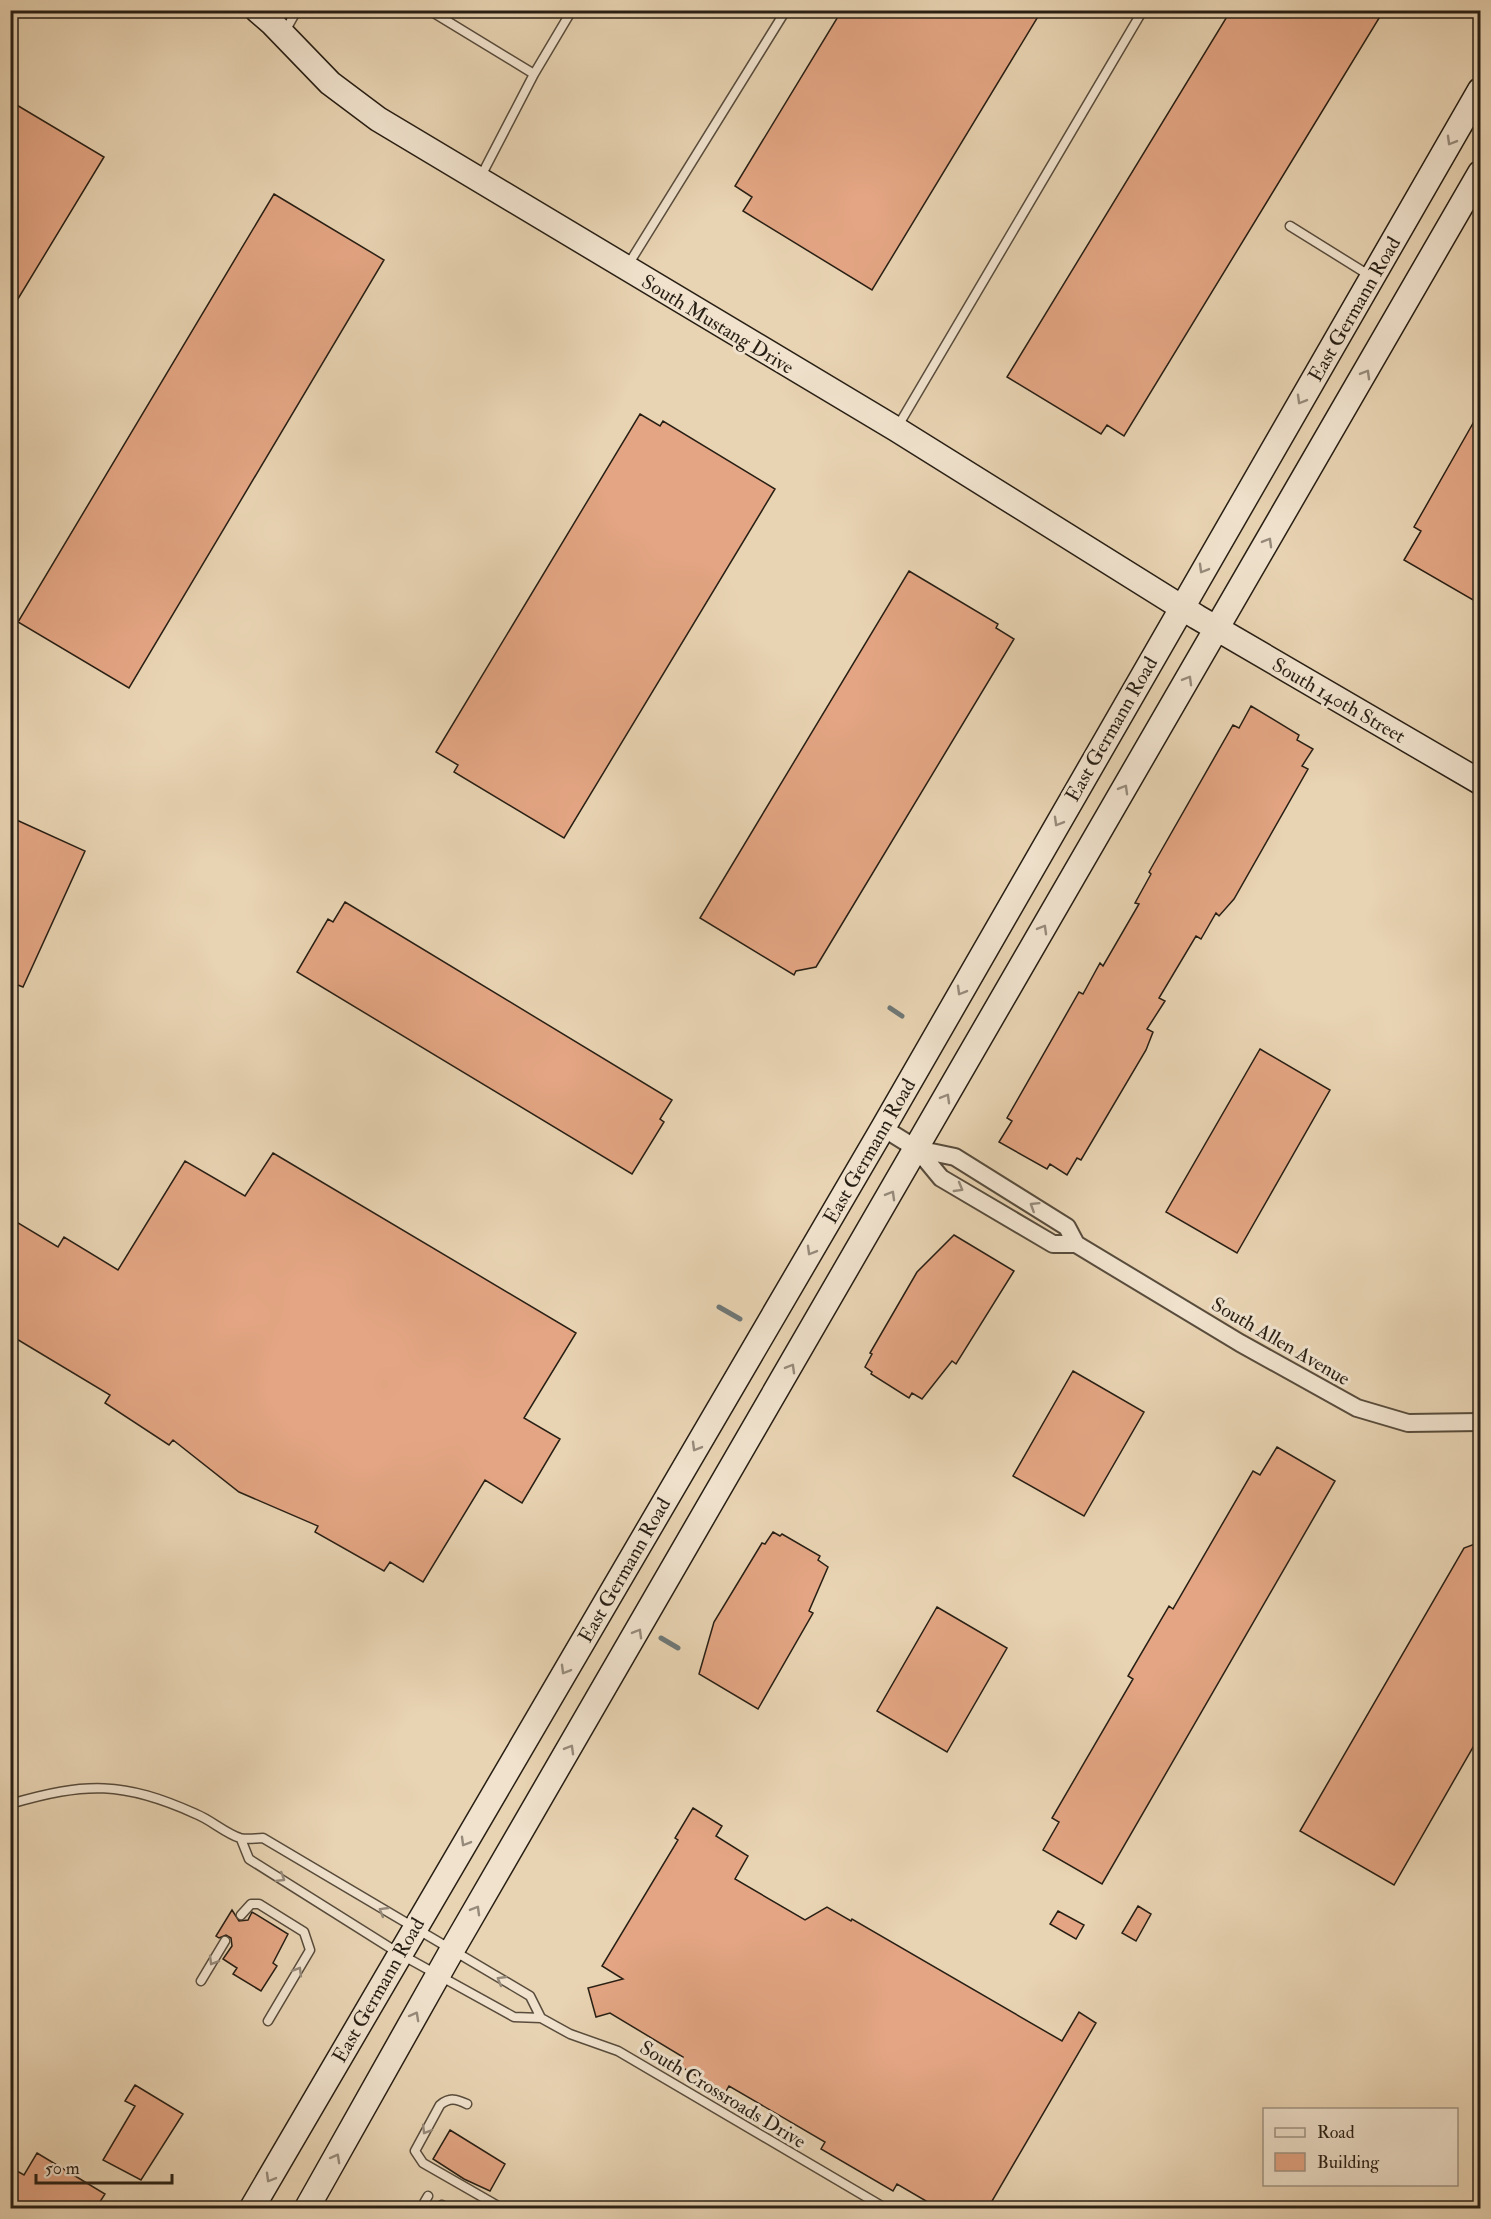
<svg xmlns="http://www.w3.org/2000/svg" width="1491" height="2219" viewBox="0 0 1491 2219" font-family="'IM FELL Double Pica',serif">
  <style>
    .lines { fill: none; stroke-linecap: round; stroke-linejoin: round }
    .stream { stroke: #6f7877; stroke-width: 5 }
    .building { fill: #e3a583; stroke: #281f14; stroke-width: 1.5 }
    .lane-casing { stroke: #584c3c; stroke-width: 11 }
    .street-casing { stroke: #584c3c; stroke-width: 20 }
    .secondary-casing { stroke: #281f14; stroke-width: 27 }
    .lane { stroke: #f0e2cd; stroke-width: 8 }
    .street { stroke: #f0e2cd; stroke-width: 16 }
    .secondary { stroke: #f0e2cd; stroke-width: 24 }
    .oneway { stroke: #968a7a }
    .labels { text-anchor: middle; stroke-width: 6; stroke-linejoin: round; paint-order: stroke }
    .street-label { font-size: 20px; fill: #281f14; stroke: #f0e2cd }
  </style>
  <rect width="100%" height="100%" fill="#e8d3b2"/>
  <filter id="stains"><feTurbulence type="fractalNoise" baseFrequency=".00333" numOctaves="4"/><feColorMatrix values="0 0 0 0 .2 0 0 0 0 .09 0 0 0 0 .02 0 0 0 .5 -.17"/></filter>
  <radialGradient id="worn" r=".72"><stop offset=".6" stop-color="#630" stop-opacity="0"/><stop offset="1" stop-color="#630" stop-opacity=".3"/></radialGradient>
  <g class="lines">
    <!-- stream -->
    <path class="stream" d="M890,1008L902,1016
      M719,1307L740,1319
      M661,1638L678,1648"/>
  </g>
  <!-- building -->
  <path class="building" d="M842,10H1042L872,290L743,211L752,197L735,186Z
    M1231,10H1384L1124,436L1107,425L1101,434L1007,377Z
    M10,101L104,157L10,312Z
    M274,194L384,260L129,688L18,622Z
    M1480,411V604L1404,560L1421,531L1414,527Z
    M640,414L660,426L663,421L775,489L564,838L454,772L458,765L436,752Z
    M909,571L998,624L996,628L1014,639L816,967L796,971L794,975L700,918Z
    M1251,706L1299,735L1297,740L1313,749L1302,766L1308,769L1234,899L1219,916L1216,913L1201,939L1196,936L1159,998L1165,1001L1147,1029L1153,1032L1146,1050L1081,1160L1077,1158L1067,1175L1050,1164L1047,1169L999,1142L1012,1121L1007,1118L1079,992L1083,994L1100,963L1103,966L1139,904L1135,903L1151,874L1149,872L1233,725L1239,728Z
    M10,817L85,851L23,987L10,982Z
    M345,902L672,1100L660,1119L664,1122L632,1174L297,972L328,919L333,922Z
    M1260,1049L1330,1090L1237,1253L1166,1212Z
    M273,1153L576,1333L524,1418L560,1439L522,1503L485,1480L423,1582L390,1562L384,1571L315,1532L318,1526L239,1492L173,1440L169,1445L105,1403L110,1395L10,1335V1218L58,1247L64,1237L118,1270L185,1161L245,1196Z
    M954,1235L1014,1271L956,1364L952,1361L922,1399L912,1393L909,1398L871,1374L872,1372L865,1367L872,1354L870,1353L917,1272Z
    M1073,1371L1144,1412L1084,1516L1013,1476Z
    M1277,1447L1335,1481L1102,1884L1043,1850L1059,1822L1052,1818L1133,1679L1128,1676L1169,1606L1173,1609L1253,1471L1260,1475Z
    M773,1532L780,1536L782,1534L820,1556L818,1560L828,1567L809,1611L813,1613L758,1709L699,1674L714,1622L762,1543L765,1544Z
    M1480,1542V1735L1394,1885L1300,1831L1464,1548Z
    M937,1607L1007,1648L947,1752L877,1711Z
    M693,1808L722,1826L716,1836L748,1856L735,1879L805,1920L827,1907L851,1921L852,1919L1062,2041L1079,2012L1096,2023L988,2208H938L897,2184L893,2191L821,2149L825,2142L729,2086L725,2093L678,2065L683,2057L610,2013L596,2017L588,1988L623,1979L602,1966L678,1840L675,1838Z
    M1138,1906L1151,1914L1136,1941L1122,1933Z
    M232,1910L239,1921L248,1920L252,1912L288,1934L273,1963L277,1966L261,1991L233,1974L237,1968L223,1959L232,1946L231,1938L226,1935L219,1938L216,1936Z
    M1058,1911L1084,1925L1076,1939L1050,1924Z
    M135,2085L183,2114L141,2180L103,2160L135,2106L125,2101Z
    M450,2130L505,2164L490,2191L464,2179L433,2159Z
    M37,2153L105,2194L96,2208H10V2181L17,2171L24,2175Z"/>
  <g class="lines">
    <defs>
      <path id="lane" d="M429,10L534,74L572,10
        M284,33L297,10
        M480,178L534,74
        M1290,226L1372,277
        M628,265L786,10
        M898,426L1143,10
        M10,1804C86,1782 123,1781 196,1814C211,1820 225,1833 240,1838C247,1840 256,1838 263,1838L530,1996L541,2018
        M241,1839L249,1859L400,1954L514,2017L541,2018L570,2034L618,2051L885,2208
        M241,1915L251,1904H259L304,1932L310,1950L268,2021
        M201,1981L225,1941
        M467,2104C456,2099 450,2097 440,2105L415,2151L423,2163L498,2206
        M421,2208L428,2196
        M440,2208L442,2205"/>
      <path id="street" d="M883,1128L917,1149L941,1178L1053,1244H1076L1240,1343L1357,1408L1408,1423L1480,1422
        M917,1149L955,1157L1067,1227L1076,1244"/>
      <path id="secondary" d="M257,10L272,23L330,83L378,119L896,429L1197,617L1480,782
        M252,2208L883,1128L1480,90
        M307,2208L451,1952L1480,173"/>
    </defs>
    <!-- lane casing -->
    <use href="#lane" class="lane-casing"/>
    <!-- street casing -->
    <use href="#street" class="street-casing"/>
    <!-- secondary casing -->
    <use href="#secondary" class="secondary-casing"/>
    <!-- lane -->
    <use href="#lane" class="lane"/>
    <!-- street -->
    <use href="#street" class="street"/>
    <!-- secondary -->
    <use href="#secondary" class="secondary"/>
  </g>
  <!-- one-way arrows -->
  <defs><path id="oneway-chevron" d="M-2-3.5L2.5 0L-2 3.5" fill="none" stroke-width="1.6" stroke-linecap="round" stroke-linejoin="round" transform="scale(1.5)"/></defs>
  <g class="oneway">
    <use href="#oneway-chevron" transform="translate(1451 141) rotate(120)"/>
    <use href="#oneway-chevron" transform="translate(1366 374) rotate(-60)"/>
    <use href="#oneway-chevron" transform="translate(1301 400) rotate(120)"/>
    <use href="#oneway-chevron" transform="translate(1268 542) rotate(-60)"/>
    <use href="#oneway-chevron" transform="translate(1203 569) rotate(120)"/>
    <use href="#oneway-chevron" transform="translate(1188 680) rotate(-60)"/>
    <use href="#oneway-chevron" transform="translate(1124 789) rotate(-60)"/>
    <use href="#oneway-chevron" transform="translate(1058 822) rotate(120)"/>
    <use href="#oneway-chevron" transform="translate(1043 929) rotate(-60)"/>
    <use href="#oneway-chevron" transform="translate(961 991) rotate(120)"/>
    <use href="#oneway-chevron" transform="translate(946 1098) rotate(-60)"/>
    <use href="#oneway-chevron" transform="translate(959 1188) rotate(30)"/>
    <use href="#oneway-chevron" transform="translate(891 1195) rotate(-60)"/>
    <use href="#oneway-chevron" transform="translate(1034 1206) rotate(-148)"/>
    <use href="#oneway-chevron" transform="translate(811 1251) rotate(120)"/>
    <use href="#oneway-chevron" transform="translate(791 1368) rotate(-60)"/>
    <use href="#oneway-chevron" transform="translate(696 1447) rotate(120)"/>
    <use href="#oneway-chevron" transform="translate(638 1633) rotate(-60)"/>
    <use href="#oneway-chevron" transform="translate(565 1670) rotate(120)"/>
    <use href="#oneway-chevron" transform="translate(570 1749) rotate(-60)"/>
    <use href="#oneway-chevron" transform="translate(465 1842) rotate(120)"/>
    <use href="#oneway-chevron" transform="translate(281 1878) rotate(32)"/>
    <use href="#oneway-chevron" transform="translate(476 1910) rotate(-60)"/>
    <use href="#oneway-chevron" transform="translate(383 1911) rotate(-149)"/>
    <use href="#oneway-chevron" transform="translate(213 1961) rotate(121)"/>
    <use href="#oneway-chevron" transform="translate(298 1971) rotate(-59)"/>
    <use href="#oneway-chevron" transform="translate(501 1980) rotate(-150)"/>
    <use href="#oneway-chevron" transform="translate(415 2016) rotate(-61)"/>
    <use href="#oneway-chevron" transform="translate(426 2130) rotate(121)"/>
    <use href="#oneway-chevron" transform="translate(336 2158) rotate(-61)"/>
    <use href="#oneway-chevron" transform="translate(270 2178) rotate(120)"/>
  </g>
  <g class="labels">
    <!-- street labels -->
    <g class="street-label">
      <text transform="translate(1354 309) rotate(-60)" y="7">East Germann Road</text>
      <text transform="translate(718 324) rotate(31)" y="7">South Mustang Drive</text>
      <text transform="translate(1339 700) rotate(30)" y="7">South 140th Street</text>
      <text transform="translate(1111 729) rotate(-60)" y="7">East Germann Road</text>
      <text transform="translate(869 1151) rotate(-60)" y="7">East Germann Road</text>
      <text transform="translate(1281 1341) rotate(30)" y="7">South Allen Avenue</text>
      <text transform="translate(624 1570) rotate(-60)" y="7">East Germann Road</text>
      <text transform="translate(378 1990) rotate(-60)" y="7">East Germann Road</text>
      <text transform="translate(723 2094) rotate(31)" y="7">South Crossroads Drive</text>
    </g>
  </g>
  <!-- margin -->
  <rect width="1491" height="2219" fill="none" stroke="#e8d3b2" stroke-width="36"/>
  <rect x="12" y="12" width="1467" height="2195" fill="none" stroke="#281f14" stroke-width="3"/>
  <rect x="18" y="18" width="1455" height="2183" fill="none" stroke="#281f14" stroke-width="1.5"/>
  <!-- legend -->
  <rect x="1263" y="2108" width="195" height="78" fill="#f0e2cd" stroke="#a09483" stroke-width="1.5"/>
  <rect x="1275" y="2128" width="30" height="9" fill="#f0e2cd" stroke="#a09483" stroke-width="1.5"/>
  <text x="1317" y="2138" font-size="18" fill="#281f14">Road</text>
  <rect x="1275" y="2153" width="30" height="18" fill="#e3a583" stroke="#a09483" stroke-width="1.5"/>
  <text x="1317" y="2168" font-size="18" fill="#281f14">Building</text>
  <!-- scale -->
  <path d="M36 2174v9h136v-9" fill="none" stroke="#281f14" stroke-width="3"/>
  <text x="45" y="2174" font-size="18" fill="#281f14" stroke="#f0e2cd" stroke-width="4.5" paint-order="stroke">50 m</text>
  <rect width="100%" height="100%" filter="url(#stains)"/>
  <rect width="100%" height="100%" fill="url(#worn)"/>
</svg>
